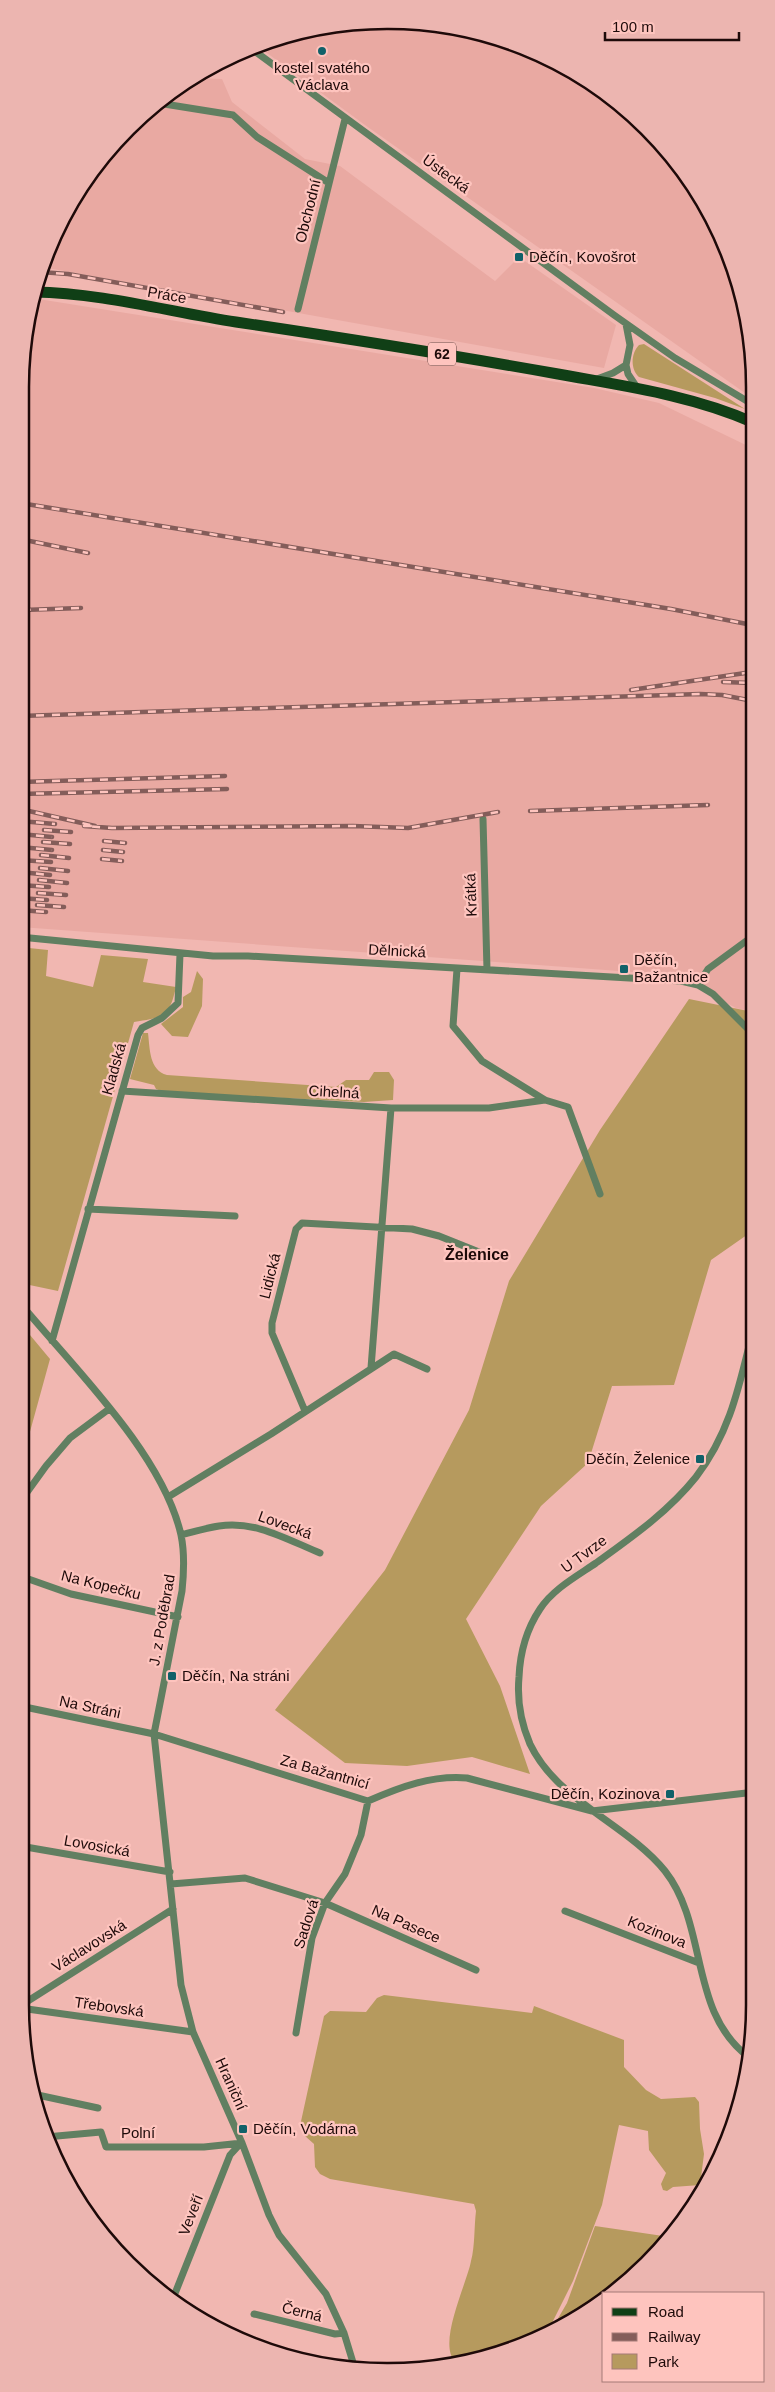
<svg xmlns="http://www.w3.org/2000/svg" width="775" height="2392" viewBox="0 0 775 2392" font-family="Helvetica,sans-serif">
  <style>
    .built { fill: #e9a9a2 }
    .green { fill: #b69a5e }
    .lines { fill: none; stroke-linecap: round; stroke-linejoin: round }
    .street { stroke: #617f61; stroke-width: 7 }
    .primary { stroke: #103f16; stroke-width: 11 }
    .rail-casing { stroke: #845d5a; stroke-width: 4.5 }
    .rail { stroke: #fec4be; stroke-width: 2.5; stroke-dasharray: 8; stroke-linecap: butt }
    .poi-dot { fill: #116169; stroke: #fec4be; stroke-width: 2 }
    .labels { text-anchor: middle; stroke-width: 4.5; stroke-linejoin: round; paint-order: stroke }
    .shield { fill: #fec4be; stroke: #61423f; stroke-width: 1 }
    .shield-label { font-size: 14px; font-weight: bold; fill: #1e0a09 }
    .poi-label { font-size: 15px; fill: #1e0a09; stroke: #fec4be; text-anchor: start }
    .street-label { font-size: 15px; fill: #1e0a09; stroke: #fec4be }
    .neighbourhood-label { font-size: 16px; font-weight: bold; fill: #1e0a09; stroke: #fec4be }
    .rim { fill: none; stroke: #1e0a09; stroke-width: 2.5 }
  </style>
  <rect width="100%" height="100%" fill="#f1b7b1"/>
  <!-- built -->
  <path class="built" d="M388,20L459,27L571,69L648,128L717,225L752,339V398L365,125L256,45L316,27Z
    M192,78L222,79L232,102L305,159L340,166L495,281L519,257L616,325L604,368L42,267L48,247L82,183L128,127Z
    M32,298L594,388L659,403L752,448L753,1012L736,1008L673,975L20,927V388L27,316Z"/>
  <!-- green -->
  <path class="green" d="M644,344L745,409L715,398L639,377C630,369 631,353 639,345Z
    M29,948L48,950L46,976L93,987L101,955L148,959L143,982L176,987C169,1018 164,1017 134,1022L58,1291L20,1283V978H22Z
    M197,971L203,979L202,1006L188,1037L172,1036L161,1024L183,1007V997L191,992Z
    M689,999L753,1012L754,1230L711,1260L674,1385L612,1386L588,1463L541,1506L466,1619L500,1686L530,1774L472,1757L407,1766L345,1763L275,1710L385,1570L469,1410L509,1281L600,1130Z
    M143,1033H148C150,1049 149,1070 167,1075L336,1087L346,1080H369L374,1072H389L394,1080L393,1100L364,1102L164,1092L156,1089L154,1085L130,1079Z
    M20,1323L50,1359L20,1468Z
    M384,1995L532,2013L534,2006L624,2040V2067L646,2090L661,2099L695,2097L699,2102L700,2129L704,2154L700,2185L673,2187L667,2191L663,2190L661,2184L666,2173L649,2150L648,2131L619,2125L602,2205L573,2281L549,2329L482,2360L458,2364C434,2349 467,2284 471,2261C475,2246 474,2227 476,2211L474,2204L330,2179L320,2174L315,2167L314,2144L305,2136L300,2126L324,2016L330,2011L366,2012L377,1998Z
    M595,2226L670,2237C656,2254 625,2293 604,2293V2300L592,2310L553,2327L567,2303Z"/>
  <g class="lines">
    <!-- street -->
    <path class="street" d="M249,47L614,315L675,358L752,404
      M158,103L233,115L257,137L329,183
      M298,309L345,119
      M626,365L628,374L638,389
      M597,379L613,373L626,365L630,345L626,324
      M483,819L487,970
      M20,937L213,956H248L681,981L698,985L708,969L753,936
      M457,969L453,1026L482,1061L545,1100L568,1107L600,1194
      M698,985L713,994L753,1034
      M122,1091L391,1108H489L545,1100
      M88,1209L235,1216
      M20,1303C73,1367 163,1454 181,1535C185,1554 184,1572 182,1591L154,1734L181,1985L193,2032L242,2143L269,2215L279,2235L326,2294L344,2333L355,2369
      M52,1341L138,1035L142,1028L162,1018L178,1003L180,954
      M371,1368L391,1108
      M305,1411L272,1333V1323L296,1229L302,1223L412,1229L439,1236L484,1254
      M168,1497L271,1434L394,1354L427,1369
      M20,1502L46,1466L70,1438L109,1409
      M181,1535C193,1532 206,1528 219,1526C255,1520 288,1540 320,1553
      M20,1576L71,1594L178,1617
      M20,1706L154,1734L368,1801C400,1787 432,1775 467,1778L592,1811L755,1792
      M20,1846L170,1872
      M171,1884L245,1878L325,1903L476,1970
      M565,1911L699,1963
      M20,2006L173,1909
      M20,2008L193,2032
      M296,2033L312,1938L325,1903L345,1874L361,1835L368,1801
      M750,2058C688,2013 709,1927 665,1871C627,1824 557,1801 530,1744C521,1723 517,1699 519,1677C520,1653 526,1630 540,1609C553,1589 577,1576 596,1563C632,1537 668,1512 696,1477C732,1430 740,1381 754,1326
      M33,2094L98,2108
      M46,2137L101,2132L106,2147H204L242,2143
      M172,2301L230,2155L241,2143
      M254,2314L335,2334L344,2333"/>
    <!-- primary -->
    <path class="primary" d="M34,292C102,293 170,312 236,322C344,338 451,355 558,374C623,386 691,395 752,422"/>
    <defs>
      <path id="rail" d="M40,272L68,274L283,312
        M20,503L671,609L752,625
        M20,539L88,553
        M23,610L81,608
        M723,682L752,683
        M631,690L752,672
        M20,716L700,694L722,695L753,701
        M20,782L225,776
        M20,794L227,789
        M20,809L95,826H84L112,828L353,826L408,828L498,812
        M530,811L708,805
        M20,821L55,824
        M44,830L71,832
        M20,834L52,837
        M104,841L125,843
        M43,842L70,844
        M20,847L52,850
        M103,850L123,852
        M41,855L69,858
        M102,859L122,861
        M20,860L51,862
        M40,868L68,871
        M20,872L50,875
        M39,880L67,883
        M20,885L49,887
        M38,893L66,895
        M20,898L47,900
        M37,905L64,907
        M20,910L46,912"/>
    </defs>
    <!-- rail casing -->
    <use href="#rail" class="rail-casing"/>
    <!-- rail -->
    <use href="#rail" class="rail"/>
  </g>
  <!-- markers -->
  <g class="poi-dot">
    <circle cx="322" cy="51" r="5"/>
    <rect x="514" y="252" width="10" height="10" rx="2.5"/>
    <rect x="619" y="964" width="10" height="10" rx="2.5"/>
    <rect x="695" y="1454" width="10" height="10" rx="2.5"/>
    <rect x="167" y="1671" width="10" height="10" rx="2.5"/>
    <rect x="665" y="1789" width="10" height="10" rx="2.5"/>
    <rect x="238" y="2124" width="10" height="10" rx="2.5"/>
  </g>
  <g class="labels">
    <!-- shield labels -->
    <rect class="shield" x="428" y="342.5" width="28" height="23" rx="4"/>
    <g class="shield-label">
      <text x="442" y="359">62</text>
    </g>
    <!-- poi labels -->
    <g class="poi-label">
      <text x="322" y="73" text-anchor="middle">kostel svatého<tspan x="322" dy="17">Václava</tspan></text>
      <text x="529" y="262">Děčín, Kovošrot</text>
      <text x="634" y="965">Děčín,<tspan x="634" dy="17">Bažantnice</tspan></text>
      <text x="690" y="1464" text-anchor="end">Děčín, Želenice</text>
      <text x="182" y="1681">Děčín, Na stráni</text>
      <text x="660" y="1799" text-anchor="end">Děčín, Kozinova</text>
      <text x="253" y="2134">Děčín, Vodárna</text>
    </g>
    <!-- street labels -->
    <g class="street-label">
      <text transform="translate(446 174) rotate(36)" y="5">Ústecká</text>
      <text transform="translate(308 211) rotate(-76)" y="5">Obchodní</text>
      <text transform="translate(167 295) rotate(10)" y="5">Práce</text>
      <text transform="translate(471 895) rotate(-92)" y="5">Krátká</text>
      <text transform="translate(397 951) rotate(3)" y="5">Dělnická</text>
      <text transform="translate(114 1069) rotate(-74)" y="5">Kladská</text>
      <text transform="translate(334 1092) rotate(3)" y="5">Cihelná</text>
      <text transform="translate(270 1276) rotate(-76)" y="5">Lidická</text>
      <text transform="translate(285 1525) rotate(20)" y="5">Lovecká</text>
      <text transform="translate(584 1554) rotate(-36)" y="5">U Tvrze</text>
      <text transform="translate(101 1585) rotate(14)" y="5">Na Kopečku</text>
      <text transform="translate(162 1620) rotate(-80)" y="5">J. z Poděbrad</text>
      <text transform="translate(90 1707) rotate(12)" y="5">Na Stráni</text>
      <text transform="translate(325 1772) rotate(16)" y="5">Za Bažantnicí</text>
      <text transform="translate(97 1846) rotate(10)" y="5">Lovosická</text>
      <text transform="translate(306 1924) rotate(-72)" y="5">Sadová</text>
      <text transform="translate(406 1924) rotate(24)" y="5">Na Pasece</text>
      <text transform="translate(657 1932) rotate(22)" y="5">Kozinova</text>
      <text transform="translate(89 1946) rotate(-32)" y="5">Václavovská</text>
      <text transform="translate(109 2007) rotate(8)" y="5">Třebovská</text>
      <text transform="translate(231 2084) rotate(66)" y="5">Hraniční</text>
      <text x="138" y="2138">Polní</text>
      <text transform="translate(191 2215) rotate(-69)" y="5">Veveří</text>
      <text transform="translate(302 2312) rotate(14)" y="5">Černá</text>
    </g>
    <!-- neighbourhood labels -->
    <g class="neighbourhood-label">
      <text x="477" y="1260">Želenice</text>
    </g>
  </g>
  <!-- crop -->
  <path d="M0 0H775V2392H0ZM387 29H388A358 358 0 0 1 746 387V2005A358 358 0 0 1 388 2363H387A358 358 0 0 1 29 2005V387A358 358 0 0 1 387 29Z" fill="#ecb5b0" fill-rule="evenodd"/>
  <path class="rim" d="M387 29H388A358 358 0 0 1 746 387V2005A358 358 0 0 1 388 2363H387A358 358 0 0 1 29 2005V387A358 358 0 0 1 387 29Z"/>
  <!-- legend -->
  <rect x="602" y="2292" width="162" height="90" fill="#fec4be" stroke="#a47a76"/>
  <rect x="612" y="2308" width="25" height="8" fill="#103f16" stroke="#a47a76"/>
  <text x="648" y="2317" font-size="15" fill="#1e0a09">Road</text>
  <rect x="612" y="2333" width="25" height="8" fill="#845d5a" stroke="#a47a76"/>
  <text x="648" y="2342" font-size="15" fill="#1e0a09">Railway</text>
  <rect x="612" y="2354" width="25" height="15" fill="#b69a5e" stroke="#a47a76"/>
  <text x="648" y="2367" font-size="15" fill="#1e0a09">Park</text>
  <!-- scale -->
  <path d="M605 32v8h134v-8" fill="none" stroke="#1e0a09" stroke-width="2.5"/>
  <text x="612" y="32" font-size="15" fill="#1e0a09" stroke="#fec4be" stroke-width="4" paint-order="stroke">100 m</text>
</svg>
